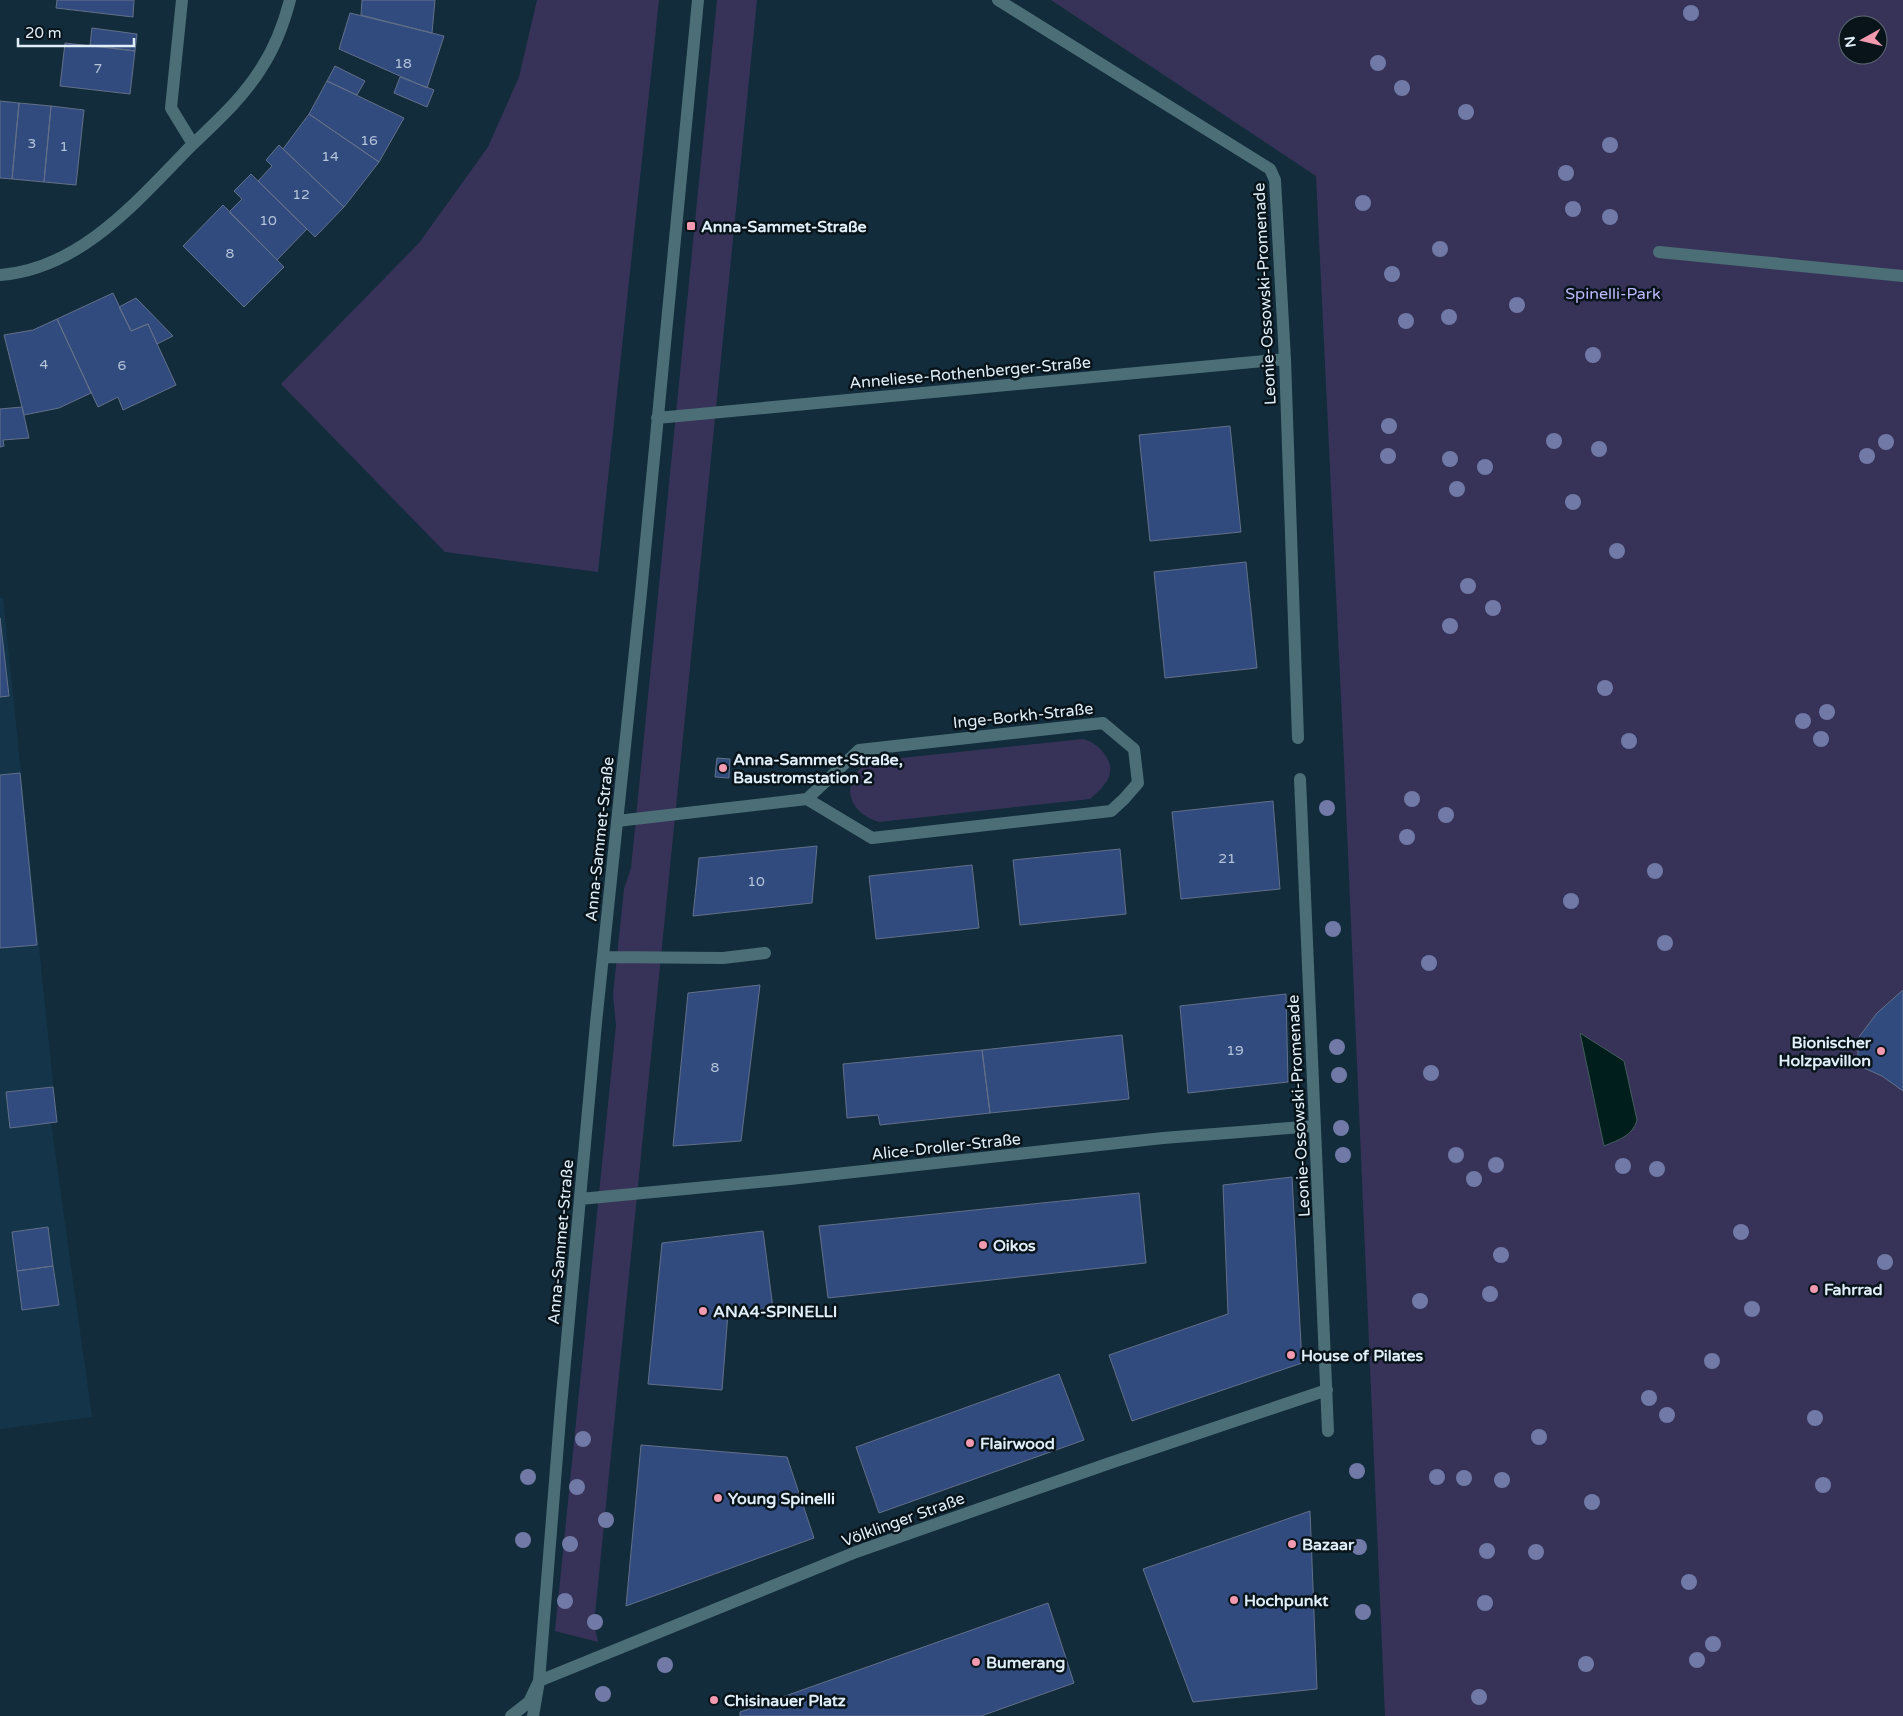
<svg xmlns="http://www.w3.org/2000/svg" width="1903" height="1716" viewBox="0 0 1903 1716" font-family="'Varela Round',sans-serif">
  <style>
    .built { fill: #143549 }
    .green { fill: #373358; fill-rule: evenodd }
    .water { fill: #001e1c; stroke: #435c5e }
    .building { fill: #324b7f; stroke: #627089 }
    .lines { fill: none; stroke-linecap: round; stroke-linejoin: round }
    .minor { stroke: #4c6f77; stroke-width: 12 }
    .tree { fill: #717aa6 }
    .poi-dot { fill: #f29ab0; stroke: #08131a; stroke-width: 2 }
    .labels { text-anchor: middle; stroke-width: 5; stroke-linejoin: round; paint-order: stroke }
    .number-label { font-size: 14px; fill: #b4c5da }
    .poi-label { font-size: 16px; font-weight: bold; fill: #dfeef8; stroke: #08131a; text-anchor: start }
    .park-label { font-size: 16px; fill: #bfb9fe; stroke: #08131a }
    .street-label { font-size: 16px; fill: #dfeef8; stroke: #08131a }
  </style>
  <rect width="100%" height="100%" fill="#122c3b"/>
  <!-- built -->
  <path class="built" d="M0,598H3L57,1122L51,1123L92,1417L0,1429Z"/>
  <!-- green -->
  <path class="green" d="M537,0H659L598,572L445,552L281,384L419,243L488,147L519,77Z
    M717,0H757L594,1624L598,1642L555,1631L616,1025L613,995L624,889L631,868Z
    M1051,0H1903V1716H1385L1344,760L1316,176ZM1848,25H1878V55H1848Z
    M1083,739C1092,742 1096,744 1103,752C1119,772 1106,785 1090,799L879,822C845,812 839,777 872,761Z"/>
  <!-- water -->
  <path class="water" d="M1580,1033L1624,1061L1637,1120C1633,1136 1618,1140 1604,1146Z"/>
  <!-- building -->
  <path class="building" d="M57,0H134L133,17L56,8Z
    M362,0H435L432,33L361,15Z
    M350,13L444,36L427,88L339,49Z
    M92,28L137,34L135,51L90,45Z
    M65,43L135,51L130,94L60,86Z
    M335,66L365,81L357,95L327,81Z
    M400,77L434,90L427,107L394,93Z
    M327,81L404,118L379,162L309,114Z
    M0,101L19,103L12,179L0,178Z
    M19,103L51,106L44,182L12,179Z
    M51,106L84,110L76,185L44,182Z
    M309,114L379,162L344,207L283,149Z
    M279,145L344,207L315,237L258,181L272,166L266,160Z
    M251,174L307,229L277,260L229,212L242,199L234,191Z
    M223,205L284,267L244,307L183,246Z
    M113,293L131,331L148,324L176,385L123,410L118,397L98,407L57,319Z
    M136,298L173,336L157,344L148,324L131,331L119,307Z
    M57,319L91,393L59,408L24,415L4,335L33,330Z
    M22,407L29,438L3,440L4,446L0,447V409Z
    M1230,426L1241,532L1150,541L1139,435Z
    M1246,562L1257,668L1165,678L1154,572Z
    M0,618L9,696L0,697Z
    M717,758L730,759L729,778L715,777Z
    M20,773L37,945L0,948V775Z
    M1273,801L1280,889L1181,899L1172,812Z
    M817,846L812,903L693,916L699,858Z
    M1120,849L1126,914L1020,925L1013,860Z
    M972,865L979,928L876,939L869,876Z
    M760,985L741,1141L673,1146L688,993Z
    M1903,990V1091L1882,1076L1857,1065L1859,1037L1877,1013Z
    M1286,994L1288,1082L1188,1093L1180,1006Z
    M1122,1035L1129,1099L990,1113L982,1050Z
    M982,1050L990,1113L880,1125L878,1115L847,1118L843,1064Z
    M53,1087L57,1122L10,1128L6,1092Z
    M1292,1177L1302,1363L1132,1421L1109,1355L1228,1314L1223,1185Z
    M1139,1193L1146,1263L828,1298L819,1226Z
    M48,1227L53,1266L17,1271L12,1232Z
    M763,1231L773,1308L728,1313L722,1390L648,1384L662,1243Z
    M53,1266L59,1305L22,1310L17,1271Z
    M1059,1374L1084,1440L879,1513L856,1447Z
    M641,1445L787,1457L814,1538L626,1606Z
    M1310,1511L1317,1689L1193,1702L1143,1569Z
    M1048,1603L1074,1683L981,1716H740V1712Z"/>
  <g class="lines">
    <!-- minor -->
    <path class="minor" d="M182,0L171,108L193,144
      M998,0L1270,169L1275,180L1285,359L1298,738
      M1659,252L1903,276
      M0,275C81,269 138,200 191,146C217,121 243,98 262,67C275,47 284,23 290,0
      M657,418L1285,359
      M1300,779L1328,1431
      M617,821L807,799L859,750L1103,723L1134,749L1138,783L1124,799L1111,811L872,838L807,799
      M604,957L723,958L765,953
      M580,1199L790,1179L1163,1138L1315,1126
      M511,1716L529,1702L539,1681L856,1552L1110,1463L1327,1390
      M533,1716L539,1681L561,1406L596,1023L641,593L698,0"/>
  </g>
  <!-- trees -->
  <g class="tree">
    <circle cx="1691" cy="13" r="8"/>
    <circle cx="1378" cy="63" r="8"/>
    <circle cx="1402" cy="88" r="8"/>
    <circle cx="1466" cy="112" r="8"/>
    <circle cx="1610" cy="145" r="8"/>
    <circle cx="1566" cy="173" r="8"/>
    <circle cx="1363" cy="203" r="8"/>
    <circle cx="1573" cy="209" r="8"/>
    <circle cx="1610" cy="217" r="8"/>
    <circle cx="1440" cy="249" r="8"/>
    <circle cx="1392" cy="274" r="8"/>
    <circle cx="1517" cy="305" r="8"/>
    <circle cx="1449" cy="317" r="8"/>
    <circle cx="1406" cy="321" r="8"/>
    <circle cx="1593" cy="355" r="8"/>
    <circle cx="1389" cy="426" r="8"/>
    <circle cx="1554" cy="441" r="8"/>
    <circle cx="1886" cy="442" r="8"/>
    <circle cx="1599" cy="449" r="8"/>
    <circle cx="1388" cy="456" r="8"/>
    <circle cx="1867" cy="456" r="8"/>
    <circle cx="1450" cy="459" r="8"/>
    <circle cx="1485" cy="467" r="8"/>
    <circle cx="1457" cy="489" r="8"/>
    <circle cx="1573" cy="502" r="8"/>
    <circle cx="1617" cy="551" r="8"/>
    <circle cx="1468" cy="586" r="8"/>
    <circle cx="1493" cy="608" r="8"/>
    <circle cx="1450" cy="626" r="8"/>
    <circle cx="1605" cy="688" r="8"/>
    <circle cx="1827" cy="712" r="8"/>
    <circle cx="1803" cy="721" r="8"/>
    <circle cx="1821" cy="739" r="8"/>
    <circle cx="1629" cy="741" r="8"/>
    <circle cx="1412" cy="799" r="8"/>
    <circle cx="1327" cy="808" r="8"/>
    <circle cx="1446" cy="815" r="8"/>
    <circle cx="1407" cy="837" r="8"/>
    <circle cx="1655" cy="871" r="8"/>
    <circle cx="1571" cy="901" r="8"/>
    <circle cx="1333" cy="929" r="8"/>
    <circle cx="1665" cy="943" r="8"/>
    <circle cx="1429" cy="963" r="8"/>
    <circle cx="1337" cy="1047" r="8"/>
    <circle cx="1431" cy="1073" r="8"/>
    <circle cx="1339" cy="1075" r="8"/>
    <circle cx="1341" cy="1128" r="8"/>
    <circle cx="1343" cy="1155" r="8"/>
    <circle cx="1456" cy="1155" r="8"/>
    <circle cx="1496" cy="1165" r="8"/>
    <circle cx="1623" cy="1166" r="8"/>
    <circle cx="1657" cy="1169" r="8"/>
    <circle cx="1474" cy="1179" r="8"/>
    <circle cx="1741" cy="1232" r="8"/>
    <circle cx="1501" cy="1255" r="8"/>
    <circle cx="1885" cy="1262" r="8"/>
    <circle cx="1490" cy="1294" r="8"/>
    <circle cx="1420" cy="1301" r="8"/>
    <circle cx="1752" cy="1309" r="8"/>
    <circle cx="1712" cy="1361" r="8"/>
    <circle cx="1649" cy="1398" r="8"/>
    <circle cx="1667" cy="1415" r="8"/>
    <circle cx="1815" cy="1418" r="8"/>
    <circle cx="1539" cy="1437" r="8"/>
    <circle cx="583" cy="1439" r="8"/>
    <circle cx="1357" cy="1471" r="8"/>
    <circle cx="528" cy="1477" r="8"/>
    <circle cx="1437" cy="1477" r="8"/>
    <circle cx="1464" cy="1478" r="8"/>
    <circle cx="1502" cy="1480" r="8"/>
    <circle cx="1823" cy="1485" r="8"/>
    <circle cx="577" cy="1487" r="8"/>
    <circle cx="1592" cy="1502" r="8"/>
    <circle cx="606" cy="1520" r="8"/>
    <circle cx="523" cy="1540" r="8"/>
    <circle cx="570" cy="1544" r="8"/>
    <circle cx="1359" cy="1547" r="8"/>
    <circle cx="1487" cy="1551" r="8"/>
    <circle cx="1536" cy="1552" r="8"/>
    <circle cx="1689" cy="1582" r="8"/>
    <circle cx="565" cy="1601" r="8"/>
    <circle cx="1485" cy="1603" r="8"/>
    <circle cx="1363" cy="1612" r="8"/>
    <circle cx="595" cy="1622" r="8"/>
    <circle cx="1713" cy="1644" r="8"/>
    <circle cx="1697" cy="1660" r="8"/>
    <circle cx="1586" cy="1664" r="8"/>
    <circle cx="665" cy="1665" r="8"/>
    <circle cx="603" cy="1694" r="8"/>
    <circle cx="1479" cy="1697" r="8"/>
  </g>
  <!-- markers -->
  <g class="poi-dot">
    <rect x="686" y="221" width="10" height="10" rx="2.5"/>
    <circle cx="723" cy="768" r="5"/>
    <circle cx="1881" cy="1051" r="5"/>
    <circle cx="983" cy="1245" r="5"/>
    <circle cx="1814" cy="1289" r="5"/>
    <circle cx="703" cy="1311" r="5"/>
    <circle cx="1291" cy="1355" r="5"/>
    <circle cx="970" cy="1443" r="5"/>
    <circle cx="718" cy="1498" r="5"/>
    <circle cx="1292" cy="1544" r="5"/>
    <circle cx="1234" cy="1600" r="5"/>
    <circle cx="976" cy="1662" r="5"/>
    <circle cx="714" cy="1700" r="5"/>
  </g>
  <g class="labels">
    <!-- number labels -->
    <g class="number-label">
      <text x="403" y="68">18</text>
      <text x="98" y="73">7</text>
      <text x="369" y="145">16</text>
      <text x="32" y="148">3</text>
      <text x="64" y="151">1</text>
      <text x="330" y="161">14</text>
      <text x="301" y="199">12</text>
      <text x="268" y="225">10</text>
      <text x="230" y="258">8</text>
      <text x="44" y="369">4</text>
      <text x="122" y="370">6</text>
      <text x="1227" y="863">21</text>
      <text x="756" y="886">10</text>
      <text x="1235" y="1055">19</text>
      <text x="715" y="1072">8</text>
    </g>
    <!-- poi labels -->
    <g class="poi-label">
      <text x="701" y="232">Anna-Sammet-Straße</text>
      <text x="733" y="765">Anna-Sammet-Straße,<tspan x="733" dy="18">Baustromstation 2</tspan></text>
      <text x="1871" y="1048" text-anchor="end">Bionischer<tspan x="1871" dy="18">Holzpavillon</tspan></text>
      <text x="993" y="1251">Oikos</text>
      <text x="1824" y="1295">Fahrrad</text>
      <text x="713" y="1317">ANA4-SPINELLI</text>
      <text x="1301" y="1361">House of Pilates</text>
      <text x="980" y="1449">Flairwood</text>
      <text x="728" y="1504">Young Spinelli</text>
      <text x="1302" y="1550">Bazaar</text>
      <text x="1244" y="1606">Hochpunkt</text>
      <text x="986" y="1668">Bumerang</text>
      <text x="724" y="1706">Chisinauer Platz</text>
    </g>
    <!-- park labels -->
    <g class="park-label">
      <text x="1613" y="299">Spinelli-Park</text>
    </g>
    <!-- street labels -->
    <g class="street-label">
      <text transform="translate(1264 294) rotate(-93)" y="6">Leonie-Ossowski-Promenade</text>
      <text transform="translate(970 372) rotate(-5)" y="6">Anneliese-Rothenberger-Straße</text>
      <text transform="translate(1023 715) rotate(-6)" y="6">Inge-Borkh-Straße</text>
      <text transform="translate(599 839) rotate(-84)" y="6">Anna-Sammet-Straße</text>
      <text transform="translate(1298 1106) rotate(-93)" y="6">Leonie-Ossowski-Promenade</text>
      <text transform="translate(946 1146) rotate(-6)" y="6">Alice-Droller-Straße</text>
      <text transform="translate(560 1242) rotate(-85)" y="6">Anna-Sammet-Straße</text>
      <text transform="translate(903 1519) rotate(-20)" y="6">Völklinger Straße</text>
    </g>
  </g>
  <!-- north arrow -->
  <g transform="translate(1863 40) rotate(262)"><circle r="24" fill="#08131a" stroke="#5e6b73"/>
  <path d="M0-4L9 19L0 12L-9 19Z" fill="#f29ab0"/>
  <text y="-8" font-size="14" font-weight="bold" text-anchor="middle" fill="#dfeef8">N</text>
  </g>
  <!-- scale -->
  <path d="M18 38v8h116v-8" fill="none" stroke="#dfeef8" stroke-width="2.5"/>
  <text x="25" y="38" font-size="15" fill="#dfeef8" stroke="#08131a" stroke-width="4" paint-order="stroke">20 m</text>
</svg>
